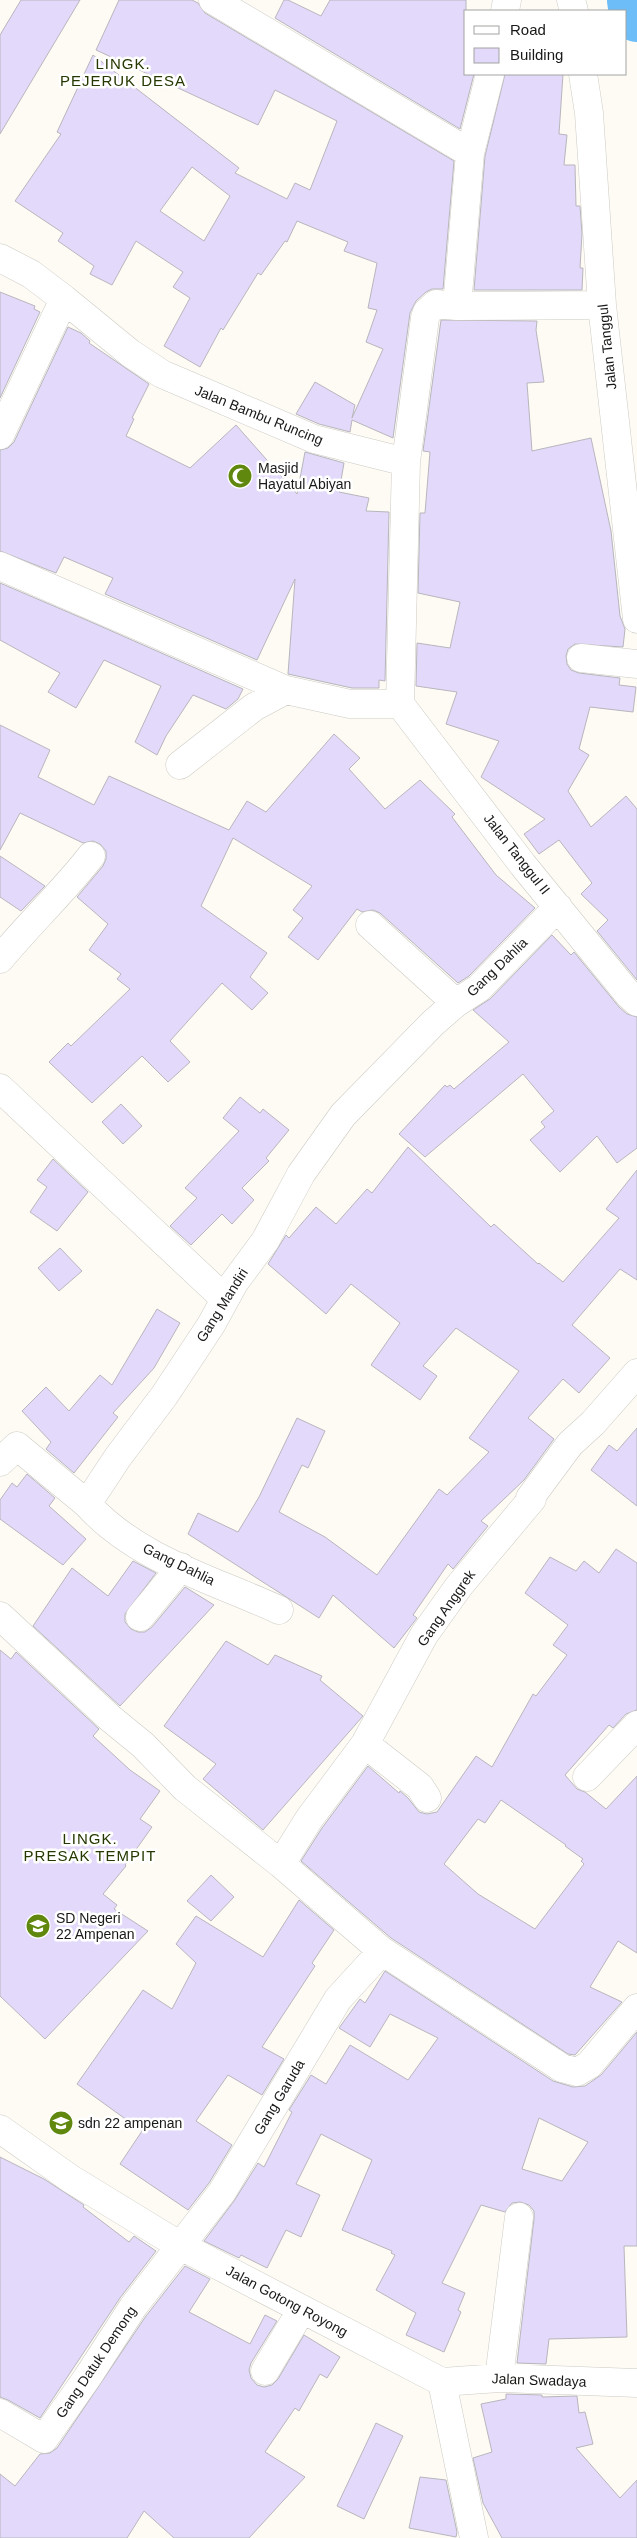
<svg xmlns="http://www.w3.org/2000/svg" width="637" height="2538" viewBox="0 0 637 2538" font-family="Arial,sans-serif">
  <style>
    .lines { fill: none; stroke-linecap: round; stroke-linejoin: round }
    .river { stroke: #6dbef8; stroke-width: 56 }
    .building { fill: #e3d9fa; stroke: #b8b6bd; fill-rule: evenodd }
    .street-casing { stroke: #cdcbc4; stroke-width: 29 }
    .street { stroke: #fff; stroke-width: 28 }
    .labels { text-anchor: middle; stroke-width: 5; stroke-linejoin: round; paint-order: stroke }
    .street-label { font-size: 14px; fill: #191816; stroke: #fff }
    .poi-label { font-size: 14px; fill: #191816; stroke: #fff; text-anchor: start }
    .neighbourhood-label { font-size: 15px; letter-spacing: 1px; fill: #253801; stroke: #fff }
  </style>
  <rect width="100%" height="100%" fill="#fdfbf4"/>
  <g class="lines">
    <!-- river -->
    <path class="river" d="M635,0L637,14"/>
  </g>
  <!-- building -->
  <path class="building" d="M21,0H80L0,134V35Z
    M119,0H192L198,3L205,13L454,161L443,289H432L426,292L416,301L410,313L393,438L352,420L350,432L319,424L296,414L315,382L355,405L352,418L383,349L366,342L377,310L368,308L377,263L344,251L348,242L297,221L287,242L285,241L261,275L258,273L223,330L221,328L200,367L164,346L190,298L173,287L183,272L136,241L112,285L90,274L94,266L58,241L63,233L15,201L61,134L57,132L93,55L239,168L235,173L287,199L295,183L310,190L337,121L275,90L258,125L96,50ZM192,167L230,196L204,241L160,211Z
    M284,0H288L321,16L330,0H466V74H474L460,129L275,18Z
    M505,74H563L559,134L567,135L564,165H575L576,206H580L582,234L580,268H583L582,290H474L485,156Z
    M0,292L35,306L34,309L40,312L0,398Z
    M441,320L537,321L536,330L544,382L527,383L532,451L591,438L611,531L620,616L625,629L623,647L575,644L568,649L566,656L567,664L571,670L579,673L620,678L619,685L636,687L633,712L590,707L579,749L589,755L568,791L591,827L626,796L637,809V980L597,931L608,920L581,894L592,883L559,840L539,854L524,834L545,819L481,777L499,741L446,724L457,692L416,686L417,643L450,648L460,602L418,593L420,513H425L430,452L423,451Z
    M68,327L81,333L90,341L89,343L149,384L132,418L134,419L126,436L190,468L236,425L297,494L305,452L344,463L339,492L369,498L366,511L389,512L385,681L379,680V688H352L288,674L295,579L257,660L105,594L113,578L64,557L56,573L0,551V450L8,448L14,442Z
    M0,583L91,622L243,689L238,699L226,709L193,695L166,736L157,755L135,742L161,686L104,660L76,708L48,692L60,673L0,640Z
    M0,725L50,750L38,777L94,805L109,776L229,830L247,801L266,812L334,734L360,758L349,769L385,809L420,780L455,814L452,817L496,875L535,908L469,976L458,983L380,913L373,910L362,912L357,909L318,960L288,937L303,918L293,910L312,886L233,838L201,906L267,953L250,977L268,993L252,1010L222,983L170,1041L190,1062L168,1082L142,1056L92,1103L49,1062L68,1043L71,1046L130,989L117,979L121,974L89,950L108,924L77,897L103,866L106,859V851L100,844L93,841L83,843L20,813L0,850Z
    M0,856L45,886L21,911L0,897Z
    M552,935L571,955L574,952L619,1007L627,1014L637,1017V1148L617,1163L597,1136L560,1172L530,1140L545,1127L541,1122L554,1111L523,1074L425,1157L399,1134L445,1085L447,1087L450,1085L454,1089L509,1042L473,1010L490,999Z
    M240,1097L260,1113L263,1109L289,1130L266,1158L269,1161L242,1188L254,1200L232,1224L222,1214L191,1245L170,1226L197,1198L185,1188L239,1131L223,1118Z
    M121,1104L142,1126L123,1144L102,1122Z
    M408,1147L491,1227L494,1224L538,1264L539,1263L563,1282L619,1218L606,1209L637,1170V1280L620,1269L572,1325L610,1358L579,1393L563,1379L528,1418L554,1439L524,1480L481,1521L488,1526L453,1569L448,1564L413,1615L417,1618L394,1648L333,1595L319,1618L188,1534L198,1513L238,1532L259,1497L297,1418L325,1431L308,1468L302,1465L279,1512L325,1537L377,1575L439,1489L447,1495L489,1452L469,1438L519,1371L456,1328L423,1366L437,1376L420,1400L371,1365L400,1323L351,1284L326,1314L268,1264L286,1235L289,1238L316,1207L336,1224L367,1189L372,1193Z
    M53,1159L88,1192L57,1231L30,1212L47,1187L37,1180Z
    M60,1248L82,1271L59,1291L38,1268Z
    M157,1309L180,1323L154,1368L113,1413L118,1417L74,1473L46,1449L51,1442L22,1411L46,1387L69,1411L100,1375L112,1385Z
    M637,1428V1506L591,1470L609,1445L617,1451Z
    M27,1474L55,1498L49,1506L86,1539L63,1565L0,1519V1500L12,1483L17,1487Z
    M616,1549L637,1563V1710L626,1714L613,1728L609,1725L565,1775L577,1789L585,1792L606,1809L637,1776V1953L618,1941L590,1987L622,2002L575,2055L568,2054L391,1938L301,1861L322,1828L368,1766L399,1793L400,1791L408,1798L419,1812L427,1814L437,1812L476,1756L492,1767L533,1694L536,1696L567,1655L553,1645L568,1625L525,1593L550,1557L576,1571L584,1561L599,1573ZM501,1800L566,1845L565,1846L583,1859L581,1861L584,1864L535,1929L478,1894L444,1864L478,1819L485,1823Z
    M133,1561L156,1573L125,1614V1622L131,1629L138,1632H145L152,1627L185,1587L214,1605L120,1706L33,1626L72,1568L108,1596Z
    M226,1641L268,1665L275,1655L322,1676L320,1680L363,1716L263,1830L203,1779L216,1764L164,1726Z
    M0,1650L11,1659L16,1652L99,1729L93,1736L130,1770L160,1791L140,1819L152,1827L125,1865L126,1866L103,1894L117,1905L114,1909L148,1931L45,2039L0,1996Z
    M211,1875L234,1897L211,1921L187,1901Z
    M299,1900L334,1930L312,1963L315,1966L262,2047L284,2059L262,2095L228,2075L196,2121L232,2145L209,2183L188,2210L120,2164L142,2131L77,2084L143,1990L172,2009L196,1963L176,1944L196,1916L263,1957Z
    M385,1971L553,2081L573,2087L585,2086L601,2075L637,2032V2246H624L627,2337L549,2339L546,2364L517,2363L534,2219V2211L529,2205L520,2202L512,2203L505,2212L481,2205L442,2283L465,2293L458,2310L461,2312L444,2352L406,2335L416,2313L376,2290L395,2255L391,2253L392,2251L342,2230L372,2160L321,2134L296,2184L320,2195L301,2237L286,2230L267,2268L241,2255L239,2258L204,2241L234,2201L258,2163L264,2167L292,2112L289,2110L311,2075L326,2084L350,2045L408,2080L438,2038L390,2014L370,2047L339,2028L360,1999L365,2003ZM539,2118L588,2142L562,2181L522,2169Z
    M0,2157L44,2179L84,2205L83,2207L129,2242L134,2236L156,2251L120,2298L40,2418L8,2400L0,2397Z
    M185,2266L210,2279L189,2312L250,2344L265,2315L277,2321L251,2363L249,2370L251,2378L257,2385L264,2387L272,2385L278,2379L304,2335L340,2357L327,2378L320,2374L299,2411L295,2408L265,2452L305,2477L249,2538H174L144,2511L127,2538H0V2474L15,2486L40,2454L50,2453L57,2448L146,2316Z
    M506,2394L542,2395V2397L577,2396L579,2413L585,2412L593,2444L576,2448L620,2498L637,2480V2538H502L483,2503L473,2458L492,2452L481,2404L506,2399Z
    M376,2423L403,2436L364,2519L337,2506Z
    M420,2477L446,2480L457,2532L456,2537L409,2528Z"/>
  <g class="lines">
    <defs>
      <path id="street" d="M213,0L470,153
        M571,0L574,11
        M505,11L507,0
        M583,74L589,113L602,305L637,619
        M0,258L31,274L64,299L130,353L162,374L314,439L406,462L400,704
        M457,306L602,305
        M0,435L64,299
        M406,462L425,318L427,312L436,304L457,306L470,153L490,74
        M0,566L286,690L350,704H400
        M581,658L637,664
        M400,704L523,865L629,995L637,1002
        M180,765L254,707L286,690
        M370,925L456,1003
        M0,959C29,924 63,892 91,856
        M0,1088L225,1299
        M0,1462L17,1446L87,1504L118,1457L164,1396L211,1325L234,1283L265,1241L301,1174L343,1115L433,1023L456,1003L479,988L558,907
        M87,1504C136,1559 214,1580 279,1610
        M0,1616L110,1718L143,1745L185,1788L281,1864L382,1951L562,2068L577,2072L589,2065L637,2008
        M140,1617L181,1567
        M365,1744L420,1787L427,1798
        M587,1777L637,1725
        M281,1864L309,1819L365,1744L424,1635L459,1586L532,1499L530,1498L570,1444L593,1423L637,1373
        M0,2129L71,2179L179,2245L442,2382L474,2538
        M265,2371L302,2309
        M499,2378L519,2217
        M442,2382L499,2378L637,2383
        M0,2413L44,2439L87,2378L133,2307L222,2192L338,1999L382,1951"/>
    </defs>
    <!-- street casing -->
    <use href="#street" class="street-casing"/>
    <!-- street -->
    <use href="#street" class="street"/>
  </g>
  <!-- icons -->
  <defs>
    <symbol id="mosque-disc" viewBox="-11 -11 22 22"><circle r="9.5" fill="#60870e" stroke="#fff"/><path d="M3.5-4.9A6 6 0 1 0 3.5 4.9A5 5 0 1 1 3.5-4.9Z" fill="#fff"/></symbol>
    <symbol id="school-disc" viewBox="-11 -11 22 22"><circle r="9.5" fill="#60870e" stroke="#fff"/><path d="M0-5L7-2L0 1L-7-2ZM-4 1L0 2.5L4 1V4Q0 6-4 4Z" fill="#fff"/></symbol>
  </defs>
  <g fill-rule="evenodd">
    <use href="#mosque-disc" x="226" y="462" width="28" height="28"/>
    <use href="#school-disc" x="24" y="1912" width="28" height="28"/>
    <use href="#school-disc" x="47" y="2109" width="28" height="28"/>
  </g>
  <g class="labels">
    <!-- street labels -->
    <g class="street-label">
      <text transform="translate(607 347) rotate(-96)" y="5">Jalan Tanggul</text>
      <text transform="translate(259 415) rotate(22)" y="5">Jalan Bambu Runcing</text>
      <text transform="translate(517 854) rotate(52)" y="5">Jalan Tanggul II</text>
      <text transform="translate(497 967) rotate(-44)" y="5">Gang Dahlia</text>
      <text transform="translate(222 1305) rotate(-58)" y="5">Gang Mandiri</text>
      <text transform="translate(179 1564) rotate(26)" y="5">Gang Dahlia</text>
      <text transform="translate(446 1608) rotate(-55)" y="5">Gang Anggrek</text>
      <text transform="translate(279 2097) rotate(-59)" y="5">Gang Garuda</text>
      <text transform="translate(287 2301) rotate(28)" y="5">Jalan Gotong Royong</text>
      <text transform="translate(96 2362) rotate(-56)" y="5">Gang Datuk Demong</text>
      <text transform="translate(539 2380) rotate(2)" y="5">Jalan Swadaya</text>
    </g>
    <!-- poi labels -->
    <g class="poi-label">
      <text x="258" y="473">Masjid<tspan x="258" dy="16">Hayatul Abiyan</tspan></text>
      <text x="56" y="1923">SD Negeri<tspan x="56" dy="16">22 Ampenan</tspan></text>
      <text x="78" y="2128">sdn 22 ampenan</text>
    </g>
    <!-- neighbourhood labels -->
    <g class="neighbourhood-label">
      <text x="123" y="69">LINGK.<tspan x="123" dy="17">PEJERUK DESA</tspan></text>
      <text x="90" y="1844">LINGK.<tspan x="90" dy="17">PRESAK TEMPIT</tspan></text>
    </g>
  </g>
  <!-- legend -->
  <rect x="464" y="10" width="162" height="65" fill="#ffffff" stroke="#a3a3a2"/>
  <rect x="474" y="26" width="25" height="8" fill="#ffffff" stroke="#a3a3a2"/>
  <text x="510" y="35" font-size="15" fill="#191816">Road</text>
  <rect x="474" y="48" width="25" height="15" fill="#e3d9fa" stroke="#a3a3a2"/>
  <text x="510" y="60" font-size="15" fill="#191816">Building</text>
</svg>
